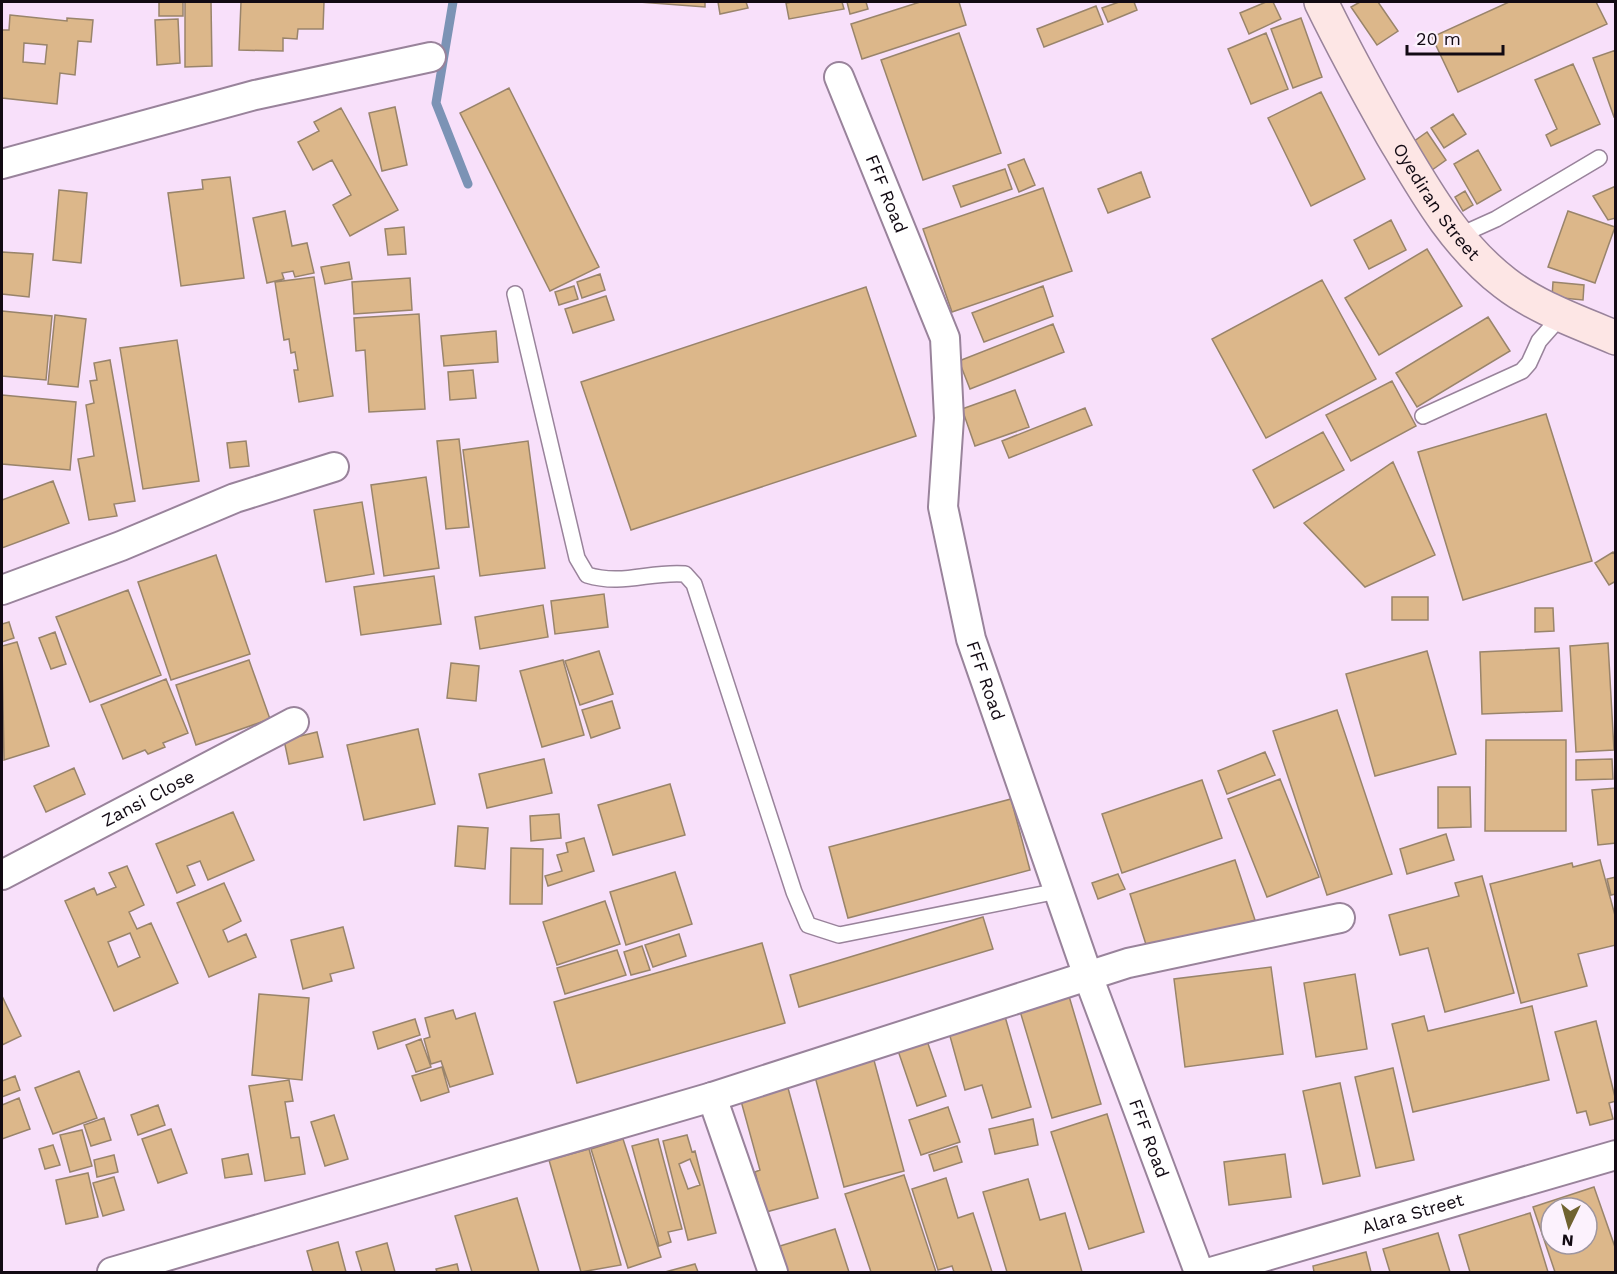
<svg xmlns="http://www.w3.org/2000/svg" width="1617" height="1274" viewBox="0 0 1617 1274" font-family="'Work Sans',sans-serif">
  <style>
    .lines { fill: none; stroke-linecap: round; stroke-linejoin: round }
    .stream { stroke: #7c93b5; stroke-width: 9 }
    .building { fill: #dcb78a; stroke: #99846b; stroke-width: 1.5; fill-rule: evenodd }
    .lane-casing { stroke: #99839b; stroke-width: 18 }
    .street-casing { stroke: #99839b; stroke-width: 32 }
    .secondary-casing { stroke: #99839b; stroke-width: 36 }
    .lane { stroke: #fff; stroke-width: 15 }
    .street { stroke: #fff; stroke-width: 28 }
    .secondary { stroke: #fde6e5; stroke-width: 33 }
    .labels { text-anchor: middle; stroke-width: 6; stroke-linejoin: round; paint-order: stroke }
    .street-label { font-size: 18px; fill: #120a13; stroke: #fcf2fd }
  </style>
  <rect width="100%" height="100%" fill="#f8e0fa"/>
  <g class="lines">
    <!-- stream -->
    <path class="stream" d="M453,2L436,103L468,184"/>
  </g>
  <!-- building -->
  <path class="building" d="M159,2H183V16H159Z
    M185,2H211L212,66L185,67Z
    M241,2H324L323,29H298L297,39L283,38V51L239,50Z
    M639,2H705V7Z
    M718,2H746L748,8L720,14Z
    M792,2H842L844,9L789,19L786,3Z
    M847,2H866L868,9L850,14Z
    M920,2H959L966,25L862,59L851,24Z
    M1119,2H1134L1137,10L1108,22L1102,8Z
    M1266,2H1273L1281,19L1249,34L1240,13Z
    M1360,2H1378L1398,31L1377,45L1351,7Z
    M1509,2H1596L1607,24L1458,92L1432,37Z
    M1096,6L1103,24L1044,47L1037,29Z
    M10,15L67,21V18L93,20L91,42L78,41L75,75L60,73L57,104L2,98V30H9ZM24,43L47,45L45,64L23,62Z
    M1301,18L1322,77L1293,88L1271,29Z
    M178,19L180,63L157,65L155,20Z
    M959,33L1001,153L923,180L881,60Z
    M1266,33L1288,89L1251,104L1228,49Z
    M1616,50V116L1614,117L1593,58Z
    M1573,64L1600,124L1551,146L1546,135L1557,129L1535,80Z
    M509,88L599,267L550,291L460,113Z
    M1321,92L1365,179L1311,206L1268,118Z
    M395,107L407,165L382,171L369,113Z
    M341,108L398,210L350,236L333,205L351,195L332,160L313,170L298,142L319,131L314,122Z
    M1453,114L1466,134L1444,148L1431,128Z
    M1427,132L1446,160L1432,170L1413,142Z
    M1478,150L1501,190L1477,204L1454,164Z
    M1024,159L1035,185L1019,192L1008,165Z
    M1005,169L1012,189L961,207L953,186Z
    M1141,172L1150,197L1108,213L1098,189Z
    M230,177L244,278L181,286L168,193L203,189L202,180Z
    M1616,186V218L1608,220L1593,196Z
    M1043,188L1072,271L952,312L923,229Z
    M59,190L87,193L81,263L53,260Z
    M1465,191L1473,205L1463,211L1455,197Z
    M285,211L292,246L307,243L314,273L295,277L293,271L282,273L284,279L267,283L253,218Z
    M1568,211L1615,227L1595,283L1548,267Z
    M1391,220L1406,250L1369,269L1354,240Z
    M404,227L406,254L388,255L385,229Z
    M1427,249L1462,306L1379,355L1345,298Z
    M2,252L33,254L29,297L2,294Z
    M349,262L352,279L325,284L321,267Z
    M600,274L605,290L582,298L577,282Z
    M314,277L333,396L299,402L294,370H298L295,352L291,353L289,339L284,340L275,282Z
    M410,278L412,310L354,314L352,282Z
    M1322,280L1376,379L1266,438L1212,339Z
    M1553,282L1584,285L1583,300L1552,297Z
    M574,286L578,299L559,305L555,292Z
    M1043,286L1053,316L984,342L972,313Z
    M866,287L916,436L631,530L581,382Z
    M606,296L614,320L573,333L565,309Z
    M2,311L52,316L46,380L2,376Z
    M419,314L425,409L369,412L365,350L356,351L354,318Z
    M55,315L86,319L78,387L48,384Z
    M1488,317L1510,351L1417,407L1396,373Z
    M1053,324L1064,352L970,389L959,361Z
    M496,331L498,362L444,366L441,336Z
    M177,340L199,481L143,489L120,348Z
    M110,360L135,501L114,504L117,516L89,520L78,459L94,456L86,405L94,403L90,381L97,380L94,363Z
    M473,370L476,398L450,400L448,372Z
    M1392,381L1416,426L1351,461L1326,415Z
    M1015,390L1029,427L975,446L962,409Z
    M2,395L76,402L70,470L2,464Z
    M1085,408L1092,425L1009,458L1002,441Z
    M1546,414L1592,561L1463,600L1418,452Z
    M1323,432L1344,470L1274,508L1253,470Z
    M459,439L469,527L446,529L437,441Z
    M246,441L249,466L230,468L227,443Z
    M528,441L545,568L480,576L463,450Z
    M1393,462L1435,555L1365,587L1304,523Z
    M426,477L439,568L384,576L371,485Z
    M53,481L69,523L2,548V500Z
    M362,502L374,574L326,582L314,510Z
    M1613,552L1616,556V581L1609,585L1595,563Z
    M216,555L250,654L171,680L138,582Z
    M434,576L441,624L361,635L354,587Z
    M128,590L161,675L90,702L56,617Z
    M604,594L608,627L555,634L551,601Z
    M1392,597H1428V620H1392Z
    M543,605L548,637L480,649L475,617Z
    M1535,608H1553L1554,631L1535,632Z
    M9,622L14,638L2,642V624Z
    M55,632L66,664L51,669L39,638Z
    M17,642L49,746L4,760L2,646Z
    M1608,643L1614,750L1576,752L1570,646Z
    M1559,648L1562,711L1482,714L1480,652Z
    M599,651L613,694L580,705L565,661Z
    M1427,651L1456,754L1375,776L1346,674Z
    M249,660L270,719L196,745L176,685Z
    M563,660L584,735L542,747L520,671Z
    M451,663L479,666L476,701L447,698Z
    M166,679L188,733L163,743L165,747L148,754L145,750L123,759L101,705Z
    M612,701L620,728L591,738L582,710Z
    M1337,710L1392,874L1327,895L1273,731Z
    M418,729L435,804L364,820L347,745Z
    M317,732L323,757L289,764L284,740Z
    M1486,740H1566V831H1485Z
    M1265,752L1275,775L1227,794L1218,771Z
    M544,759L552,793L487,808L479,774Z
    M1612,759L1613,779L1576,780V760Z
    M74,768L85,794L46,812L34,786Z
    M1280,779L1319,877L1267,897L1228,799Z
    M1202,780L1222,838L1122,873L1102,814Z
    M670,784L685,835L613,855L598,805Z
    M1438,787H1470L1471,827L1438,828Z
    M1616,788V843L1598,845L1592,790Z
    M1011,799L1030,870L848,918L829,847Z
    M233,812L254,860L208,880L200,861L187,866L195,885L177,893L156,844Z
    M559,814L561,838L531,841L530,816Z
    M458,826L488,828L485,869L455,866Z
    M1446,834L1454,860L1407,874L1400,849Z
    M584,838L594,871L548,886L545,876L562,871L557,855L568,852L566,843Z
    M511,848L543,849L542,904H510Z
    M1235,860L1255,920L1149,954L1130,894Z
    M1600,860L1616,919V945L1578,954L1587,986L1521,1003L1490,884L1572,863L1573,867Z
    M127,866L144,905L129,912L137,929L151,923L178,983L114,1011L65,901L94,888L97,895L116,887L109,873ZM130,933L140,957L118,967L108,942Z
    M675,872L692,924L626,945L610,892Z
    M1118,874L1125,889L1098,899L1092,883Z
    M1482,876L1514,993L1445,1012L1428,948L1400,955L1389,915L1459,896L1455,883Z
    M1616,877V894L1611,895L1607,879Z
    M224,883L241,921L223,930L228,942L246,934L256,957L209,977L177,903Z
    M605,901L620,944L557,965L543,922Z
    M983,917L993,949L799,1007L790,975Z
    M343,927L354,968L330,974L332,981L303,989L291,940Z
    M679,934L686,956L653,967L645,945Z
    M762,943L785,1023L577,1083L554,1002Z
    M642,946L650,970L631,975L624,952Z
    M617,950L626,975L565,994L557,968Z
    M1271,967L1283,1054L1185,1067L1174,979Z
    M1355,974L1367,1049L1316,1057L1304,983Z
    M1066,986L1101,1104L1052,1118L1017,1001Z
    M259,994L309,998L302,1080L252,1075Z
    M2,996L21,1036L2,1045Z
    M1532,1006L1549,1080L1413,1112L1392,1024L1424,1016L1428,1031Z
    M453,1010L456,1019L475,1013L493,1074L450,1087L441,1061L431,1064L424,1039L430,1037L425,1018Z
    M1004,1013L1031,1107L992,1118L982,1085L965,1090L948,1029Z
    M415,1019L420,1035L378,1049L373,1032Z
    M1596,1021L1616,1101L1609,1103L1613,1119L1590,1125L1586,1111L1577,1113L1555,1032Z
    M923,1029L946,1096L917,1106L894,1039Z
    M421,1039L431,1067L416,1072L406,1045Z
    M872,1053L904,1171L844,1187L813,1069Z
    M442,1067L449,1092L421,1101L412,1076Z
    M1393,1068L1414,1160L1376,1168L1355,1077Z
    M79,1071L97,1118L53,1134L35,1088Z
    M15,1076L20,1090L2,1097V1081Z
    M785,1077L818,1198L766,1212L755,1172L760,1170L738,1090Z
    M289,1080L293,1101L285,1102L291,1138L299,1137L305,1174L265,1181L249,1086Z
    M1340,1083L1360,1176L1323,1184L1303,1091Z
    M19,1098L30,1129L2,1139V1105Z
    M158,1105L165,1125L138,1135L131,1115Z
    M948,1107L960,1142L921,1155L909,1120Z
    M1107,1114L1144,1232L1089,1249L1051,1132Z
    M334,1115L348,1159L325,1166L311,1122Z
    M104,1118L111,1140L91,1146L84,1125Z
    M1033,1119L1038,1145L995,1154L989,1129Z
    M171,1129L187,1173L158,1183L142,1139Z
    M82,1130L92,1166L70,1172L60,1135Z
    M687,1135L692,1152L695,1151L716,1233L688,1240L663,1141ZM690,1159L700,1185L688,1189L679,1164Z
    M623,1139L661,1257L628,1268L591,1149Z
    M658,1139L682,1229L668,1232L671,1242L659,1246L632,1146Z
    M53,1145L60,1165L45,1169L39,1149Z
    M957,1146L962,1162L934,1171L929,1155Z
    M589,1149L621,1265L581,1272L549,1160Z
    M248,1154L252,1174L225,1178L222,1159Z
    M1285,1154L1291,1197L1229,1205L1224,1162Z
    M114,1155L118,1172L97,1177L94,1160Z
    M88,1173L98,1217L66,1224L56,1180Z
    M904,1175L936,1272H871L845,1194Z
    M114,1177L124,1210L103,1216L93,1183Z
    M946,1178L958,1218L973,1213L992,1272H954L952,1266L938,1270L912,1189Z
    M1028,1179L1040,1220L1065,1213L1082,1272H1007L983,1192Z
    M1594,1187L1616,1250V1272H1555L1533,1207ZM1551,1208H1587V1244H1551Z
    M517,1198L539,1272H472L455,1216Z
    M1530,1213L1548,1272H1470L1459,1235Z
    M835,1229L849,1272H788L780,1246Z
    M1438,1233L1450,1272H1390L1383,1249Z
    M338,1242L346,1272H313L307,1251Z
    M387,1243L395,1272H362L356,1252Z
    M1366,1252L1371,1272H1314L1313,1266Z
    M457,1264L459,1272H437L436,1269Z
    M695,1264L698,1272H665Z"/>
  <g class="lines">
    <defs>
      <path id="lane" d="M1456,237L1496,219L1599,158
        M515,294L577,558L587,575C623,586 650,571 685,574L694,584L794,892L808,925L839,935L1058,891
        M1423,416L1522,371L1529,363L1539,341L1562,315"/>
      <g id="street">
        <path id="s1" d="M839,77L945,338L949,418L943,507L971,639L1088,976L1199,1272"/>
        <path d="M2,164L255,95L431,57"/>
        <path d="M2,590L121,546L235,498L334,467"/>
        <path id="s2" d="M2,875L294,722"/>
        <path d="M712,1097L773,1272"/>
        <path d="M112,1272L712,1097L1128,963L1340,918"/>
        <path id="s3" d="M1211,1272L1616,1155"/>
      </g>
      <g id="secondary">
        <path id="s4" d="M1321,2C1343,47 1367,91 1392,135C1424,189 1454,244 1505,283C1537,308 1579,322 1616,338"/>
      </g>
    </defs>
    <!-- lane casing -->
    <use href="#lane" class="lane-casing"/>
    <!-- street casing -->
    <use href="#street" class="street-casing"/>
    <!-- secondary casing -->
    <use href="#secondary" class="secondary-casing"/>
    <!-- lane -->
    <use href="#lane" class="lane"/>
    <!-- street -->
    <use href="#street" class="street"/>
    <!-- secondary -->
    <use href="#secondary" class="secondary"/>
  </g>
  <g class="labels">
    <!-- street labels -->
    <g class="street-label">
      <text dy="6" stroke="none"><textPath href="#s1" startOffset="126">FFF Road</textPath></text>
      <text dy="6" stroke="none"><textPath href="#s4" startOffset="231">Oyediran Street</textPath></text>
      <text dy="6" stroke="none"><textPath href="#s1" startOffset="630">FFF Road</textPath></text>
      <text dy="6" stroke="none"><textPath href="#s2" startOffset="165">Zansi Close</textPath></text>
      <text dy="6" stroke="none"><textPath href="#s1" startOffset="1116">FFF Road</textPath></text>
      <text dy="6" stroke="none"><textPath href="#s3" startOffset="210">Alara Street</textPath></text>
    </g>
  </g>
  <!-- border -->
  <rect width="1617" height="1274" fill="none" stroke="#120a13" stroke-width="6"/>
  <!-- north arrow -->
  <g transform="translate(1569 1226) rotate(185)"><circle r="28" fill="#fcf2fd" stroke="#9e959f" stroke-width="1.5"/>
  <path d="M0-4.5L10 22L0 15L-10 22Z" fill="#706330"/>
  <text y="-9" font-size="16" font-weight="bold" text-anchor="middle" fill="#120a13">N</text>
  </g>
  <!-- scale -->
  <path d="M1407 45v9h96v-9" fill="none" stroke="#120a13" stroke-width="3"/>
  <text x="1416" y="45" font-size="18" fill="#120a13" stroke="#fcf2fd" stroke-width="4.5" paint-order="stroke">20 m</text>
</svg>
